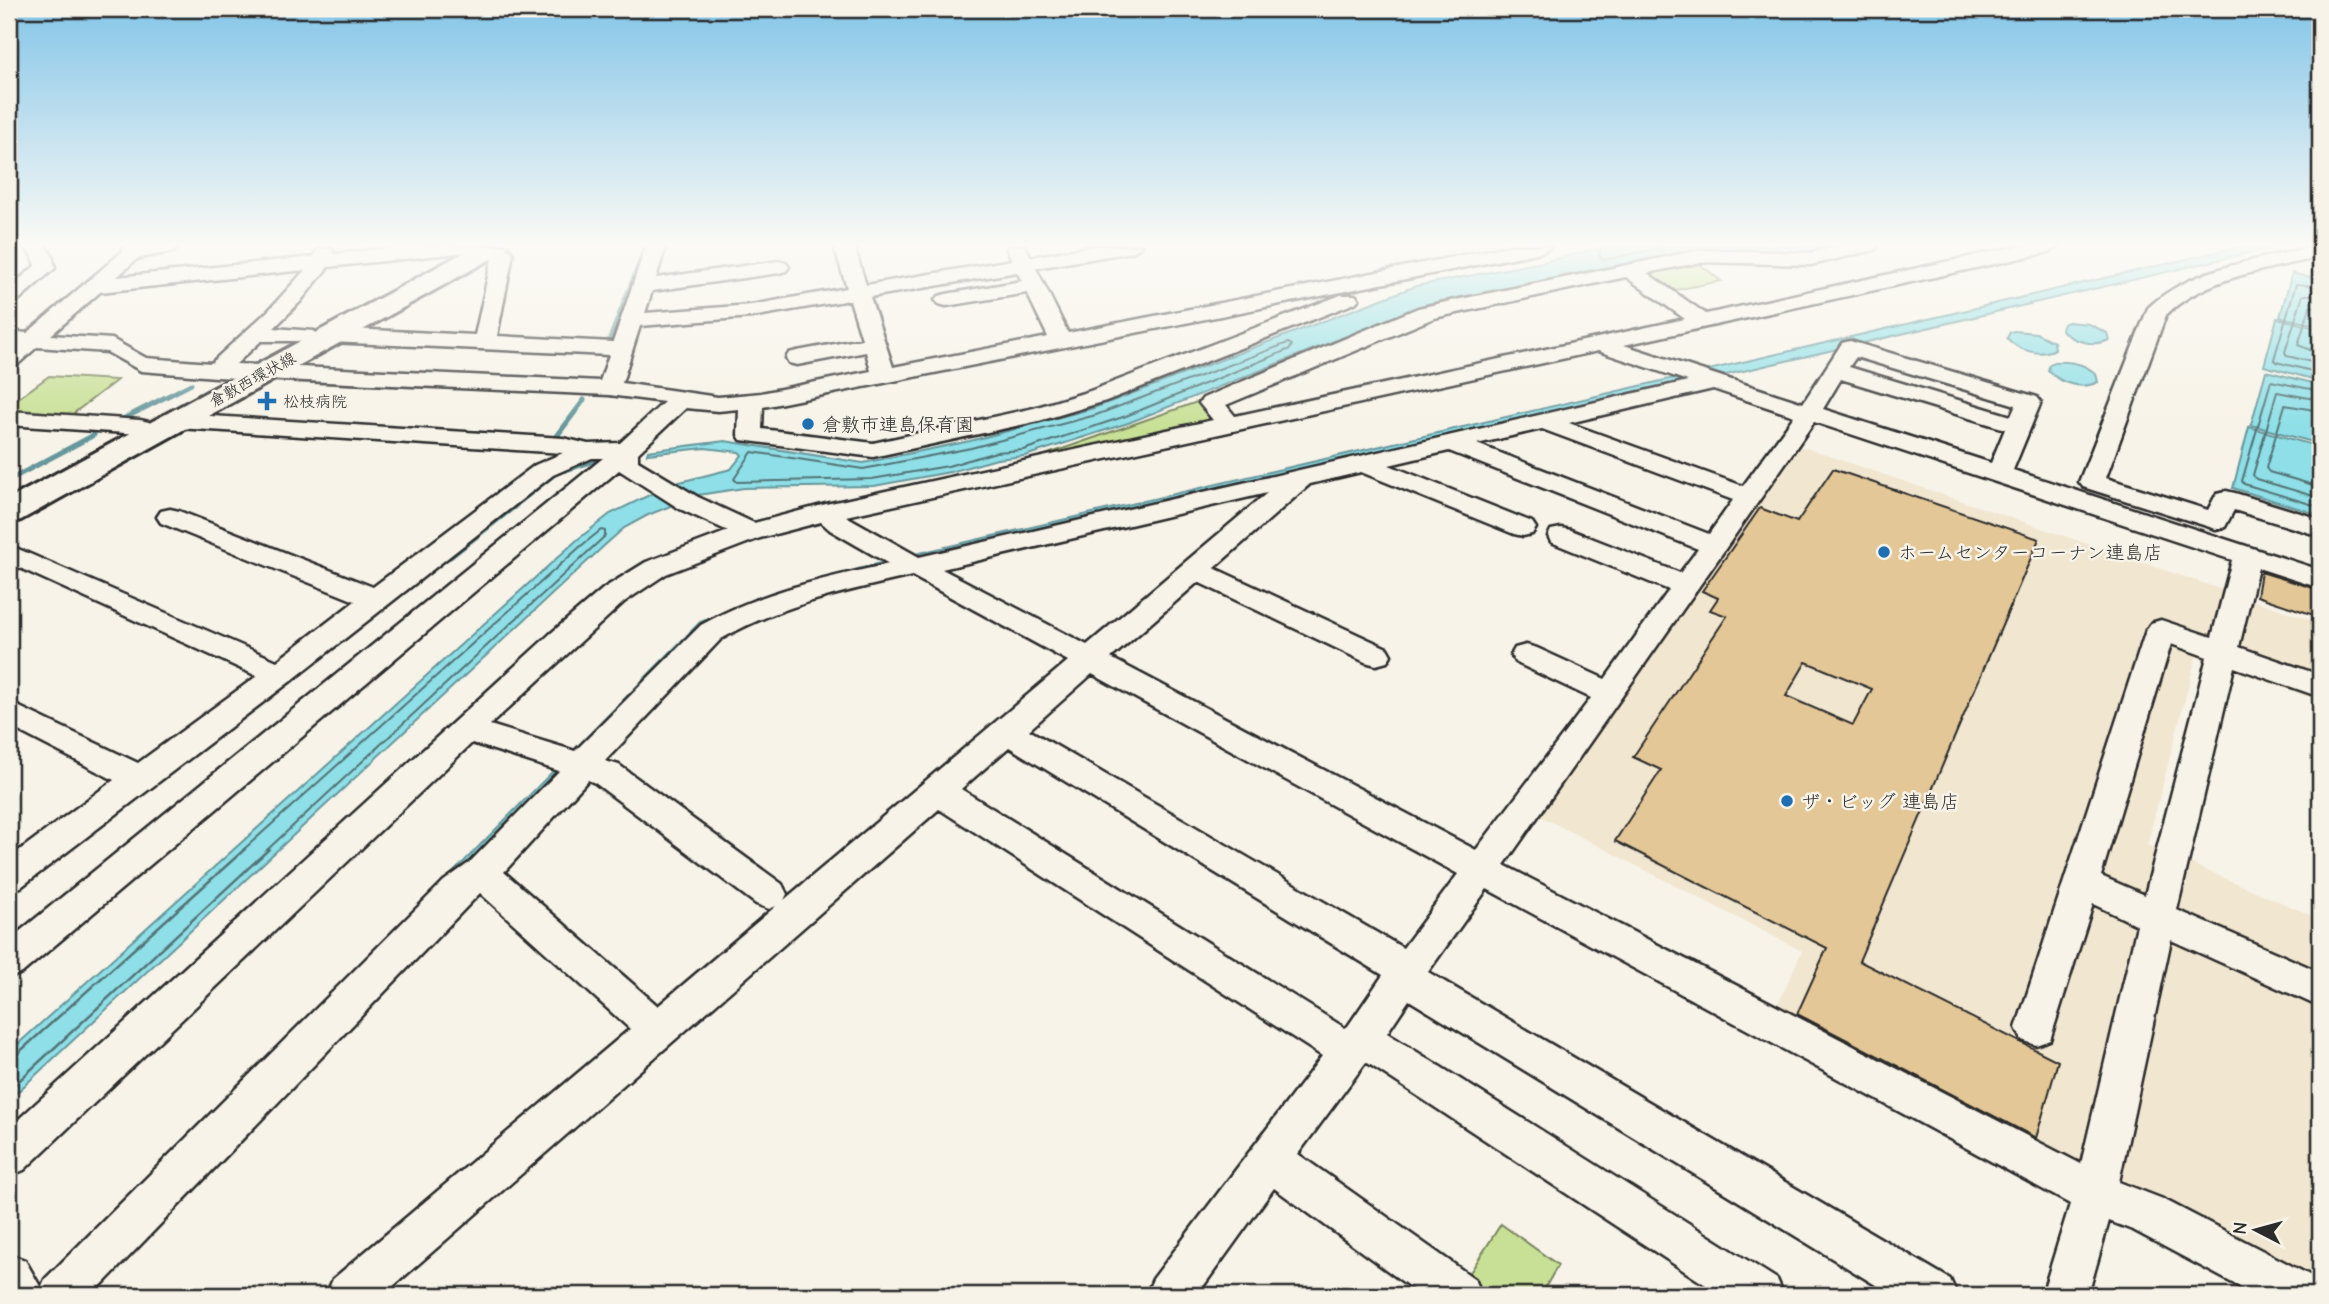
<svg xmlns="http://www.w3.org/2000/svg" width="2329" height="1304" viewBox="0 0 2329 1304" font-family="'Comic Neue','Klee One',sans-serif">
  <style>
    .built { fill: #f1e6d0 }
    .green { fill: #c8e096; stroke: #7a8660; stroke-width: 2 }
    .water { fill: #8edfe7; stroke: #66979c; stroke-width: 2 }
    .lines { fill: none; stroke-linecap: round; stroke-linejoin: round }
    .shore-far1 { stroke: #537376; stroke-width: 2 }
    .shore { stroke: #537376; stroke-width: 2.5 }
    .stream-far1 { stroke: #66979c; stroke-width: 5 }
    .stream { stroke: #66979c; stroke-width: 7 }
    .building { fill: #e3c797; stroke: #2b2b2b; stroke-width: 2; fill-rule: evenodd }
    .minor-casing { stroke: #2b2b2b; stroke-width: 5 }
    .major-casing { stroke: #2b2b2b; stroke-width: 6 }
    .minor { fill: #f7f3e8; fill-rule: evenodd }
    .major { fill: #f7f3e8; fill-rule: evenodd }
    .poi-dot { fill: #1f6fb2; stroke: #f7f3e8; stroke-width: 2.5 }
    .labels { text-anchor: middle; stroke-width: 5; stroke-linejoin: round; paint-order: stroke }
    .far-street-label { font-size: 16px; fill: #2b2b2b; stroke: #f7f3e8 }
    .far-poi-label { font-size: 16px; fill: #2b2b2b; stroke: #f7f3e8; text-anchor: start }
    .poi-label { font-size: 19px; fill: #2b2b2b; stroke: #f7f3e8; text-anchor: start }
  </style>
  <rect width="100%" height="100%" fill="#f7f3e8"/>
  <filter id="ink" filterUnits="userSpaceOnUse"><feTurbulence type="fractalNoise" baseFrequency=".0143" numOctaves="2"/><feDisplacementMap in="SourceGraphic" scale="14" xChannelSelector="R" yChannelSelector="G"/><feConvolveMatrix kernelMatrix="1 2 1 2 8 2 1 2 1" color-interpolation-filters="sRGB"/></filter>
  <g filter="url(#ink)">
    <!-- built -->
    <path class="built" d="M1800,446L2320,623V701L2196,657L2147,845L2320,919V1289L2114,1180L2064,1169L1774,1013L1802,951L1538,815Z"/>
    <!-- green -->
    <path class="green" d="M1696,261L1721,281L1666,292L1644,271Z
      M49,376L117,380L70,416L9,413V405Z
      M1200,401L1212,416L1206,422L1022,463Z
      M1501,1224L1558,1265L1541,1295H1481L1464,1282Z"/>
    <!-- water -->
    <path class="water" d="M1609,246H1833L1803,252L1690,250L1427,304L1128,423L1025,456L997,459L950,472L874,486L744,488L698,495L648,515L624,528L606,544L9,1100V1052L577,540L610,514L672,484L731,469L742,455L739,452L705,448L647,454L648,451L725,441L863,463L970,441L1094,408L1416,286L1543,262Z
      M2243,246H2278L1713,378L728,617L569,772L55,1295H37L700,622L802,584L907,556Z
      M2292,273L2320,280V326L2280,317Z
      M2277,318L2320,329V381L2264,366Z
      M2068,322L2089,324L2107,333L2109,340C2094,347 2072,342 2061,329L2063,324Z
      M2014,331L2036,333L2054,342L2055,349C2040,357 2018,351 2007,338L2010,332Z
      M2055,362C2070,361 2085,364 2096,374L2098,382C2082,390 2060,384 2048,370L2050,364Z
      M2266,371L2320,385V444L2251,425Z
      M2249,427L2320,447V515L2233,488Z"/>
    <g class="lines">
      <!-- shore-far1 -->
      <path class="shore-far1" d="M1602,246L1599,256L1603,260L1671,246
        M2320,286L2296,284L2274,359L2276,362L2320,373
        M2320,295H2303L2285,352L2287,356L2320,364
        M2320,306L2310,307L2298,345L2320,354
        M1288,343L1292,345L1290,349L1126,416L1023,450L996,452L948,466L872,479L737,482L734,479L752,452L863,469L971,448L1096,415Z
        M2320,391L2271,381L2242,481L2244,484L2320,507
        M2320,400L2277,392L2253,475L2256,479L2320,498
        M2320,411L2285,405L2266,468L2269,472L2320,487
        M243,850L581,546L601,530L605,531V536L267,850"/>
      <!-- shore -->
      <path class="shore" d="M9,1057L16,1055L245,849
        M9,1090L269,849"/>
      <!-- stream-far1 -->
      <path class="stream-far1" d="M608,344L646,246
        M123,419L191,384
        M554,440L584,400
        M9,480L94,435
        M513,507L556,473L606,457"/>
      <!-- stream -->
      <path class="stream" d="M450,556L515,505"/>
    </g>
    <!-- building -->
    <path class="building" d="M1833,469L2039,539L1859,961L2058,1061L2036,1138L1797,1014L1827,948L1615,841L1661,770L1633,757L1727,616L1710,610L1718,598L1702,591L1760,508L1797,522ZM1806,662L1872,689L1853,725L1786,696Z
      M2261,572L2320,590V617L2257,596Z"/>
    <g class="lines">
      <defs>
        <path id="minor" d="M24,246H45L52,255L55,268L16,302L9,304V288L35,266L32,256Z
          M408,246H478L468,252L328,267L300,302L274,328L314,331L317,336L314,341H261L236,364L600,381L609,355L330,342L322,340L319,335L322,330L330,328L475,335L492,258L480,255L477,251L481,246L510,250L513,254L497,336L613,342L646,246H666L656,278L779,261L786,263L789,267L786,271L779,273L652,291L645,313L751,305L847,288L834,246H854L866,285L1012,260L1007,249L1009,246H1025L1031,257L1094,246H1142L1132,252L1036,268L1068,333L1509,246H1552L1542,252L763,407L762,429L873,443L1034,408L1090,391L1341,295H1355L1359,299L1355,303L1106,401L1039,421L873,457L741,440L738,435L739,409L718,411L686,408L638,453V461L698,497L754,523L826,504L1213,420L1199,403L1203,398L1418,308L1446,302L1701,250L1811,253L1839,246H1877L1874,250L1811,265L1701,262L1647,273L1706,314L2019,246H2059L2049,252L1624,345L1803,403L1842,343L1850,341L2037,397L2041,402L2013,470L2320,570V588L2258,568L2239,647L2320,675V697L2234,667L2177,910L2320,972V1007L2171,940L2119,1182L2163,1199L2317,1279L2320,1295H2255L2135,1231L2109,1221L2088,1295H2042L2070,1204L1487,889L1428,972L1950,1279L1957,1295H1892L1409,1000L1387,1033L1777,1279L1784,1295H1721L1366,1062L1298,1154L1475,1279L1482,1295H1421L1274,1188L1197,1295H1146L1153,1279L1322,1056L939,809L383,1295H326L333,1279L630,1029L480,893L92,1295H9V1254L25,1260L41,1288L45,1279L444,881L469,863L559,771L472,743L24,1170L9,1176V1128L550,634L604,588L646,562L728,531L680,509L619,470L22,973L9,978V940L603,458H592L553,475L291,681L21,887L9,891V858L114,780L9,726V702L138,763L257,676L9,563V545L277,661L355,601L161,523L157,517L161,511L170,509L179,511L373,587L535,465L563,453L178,428L169,426L166,421L169,416L178,414L563,438L588,444L620,443L664,402L609,395L216,377L141,371L107,352L37,347L17,365L9,367V349L13,345H9V331L27,333L129,246L142,247L145,251L117,277L313,257L318,249H332L334,254ZM305,270L269,310L211,363L146,358L112,339L51,335L100,292ZM1017,272L1022,281L946,294L939,296L935,300L939,304L946,306L1027,293L1048,337L893,367L870,297ZM1626,277L1685,319L1235,416L1226,405L1434,318ZM850,300L862,339L797,351L789,353L786,358L789,363L797,365L866,352L871,371L761,393L718,397L622,383L640,326L751,317ZM1598,351L1688,381L919,557L846,516ZM1856,357L2016,405L2011,416L1849,367ZM1841,379L2005,429L1991,463L1823,409ZM1713,389L1794,416L1743,486L1569,423ZM1814,422L2232,560L2212,637L2161,620L2151,623L2146,630L2016,1028L2022,1040L2036,1045L2050,1040L2093,904L2137,925L2081,1164L1504,865ZM1542,429L1733,500L1709,534L1477,444ZM1449,451L1698,549L1680,573L1571,530L1561,528L1551,530L1548,536L1551,542L1669,590L1605,679L1537,648L1526,645L1515,648L1511,655L1515,662L1591,698L1476,850L1111,658L1198,582L1365,662L1376,665L1387,662L1391,655L1387,648L1214,568L1310,484L1361,472L1514,534L1523,536L1532,534L1536,528L1532,522L1389,465ZM1267,493L1087,645L942,569ZM821,522L830,530L889,564C825,578 759,592 701,625L575,751L490,725L624,602L666,574L760,538ZM912,576L1068,661L784,900L787,894L782,884L619,765L605,761L721,639C780,605 847,591 912,576ZM2171,644L2207,657L2145,895L2101,876ZM1092,674L1458,874L1403,948L1029,730ZM1009,747L1383,975L1348,1026L1345,1028L961,789ZM588,780L595,783L756,904L769,909L776,906L658,1006L504,872Z
          M2314,246H2320V257C2268,270 2205,276 2166,315L2106,478L2208,510L2217,493L2226,491L2235,493L2320,519V536L2234,510L2225,527L2216,529L2083,487L2079,482L2148,308C2192,266 2258,261 2314,246Z
          M9,411L140,420L149,422L152,427L149,432L140,434L9,425Z"/>
        <path id="major" d="M125,246H177L174,251L135,259L126,256L122,251Z
          M476,246H508L505,251L21,520L9,523V499Z"/>
      </defs>
      <!-- minor casing -->
      <use href="#minor" class="minor-casing"/>
      <!-- major casing -->
      <use href="#major" class="major-casing"/>
      <!-- minor -->
      <use href="#minor" class="minor"/>
      <!-- major -->
      <use href="#major" class="major"/>
    </g>
  </g>
  <!-- sky -->
  <linearGradient id="sky" x2="0" y2="1"><stop stop-color="#84c5e8"/><stop offset="0.57" stop-color="#fbfaf5"/><stop offset="1" stop-color="#fbfaf5" stop-opacity="0"/></linearGradient>
  <rect width="2329" height="429" fill="url(#sky)"/>
  <!-- markers -->
  <g class="poi-dot">
    <path d="M263.5 390.5h7v7h7v7h-7v7h-7v-7h-7v-7h7z"/>
    <circle cx="808" cy="424" r="7"/>
    <circle cx="1884" cy="552" r="7"/>
    <circle cx="1787" cy="801" r="7"/>
  </g>
  <g class="labels">
    <!-- far-street labels -->
    <g class="far-street-label">
      <text transform="translate(252 379) rotate(-29)" y="6">倉敷西環状線</text>
    </g>
    <!-- far-poi labels -->
    <g class="far-poi-label">
      <text x="283" y="407">松枝病院</text>
    </g>
    <!-- poi labels -->
    <g class="poi-label">
      <text x="822" y="431">倉敷市連島保育園</text>
      <text x="1898" y="559">ホームセンターコーナン連島店</text>
      <text x="1801" y="808">ザ・ビッグ 連島店</text>
    </g>
  </g>
  <!-- margin -->
  <rect width="2329" height="1304" fill="none" stroke="#f7f3e8" stroke-width="35"/>
  <rect x="18" y="18" width="2294" height="1269" fill="none" stroke="#2b2b2b" stroke-width="2.5" filter="url(#ink)"/>
  <!-- north arrow -->
  <g transform="translate(2256 1230) rotate(276)" stroke="#f7f3e8" stroke-width="5" paint-order="stroke">
  <path d="M0-5L12 26L0 18L-12 26Z" fill="#2b2b2b"/>
  <text y="-10" font-size="19" font-weight="bold" text-anchor="middle" fill="#2b2b2b">N</text>
  </g>
</svg>
